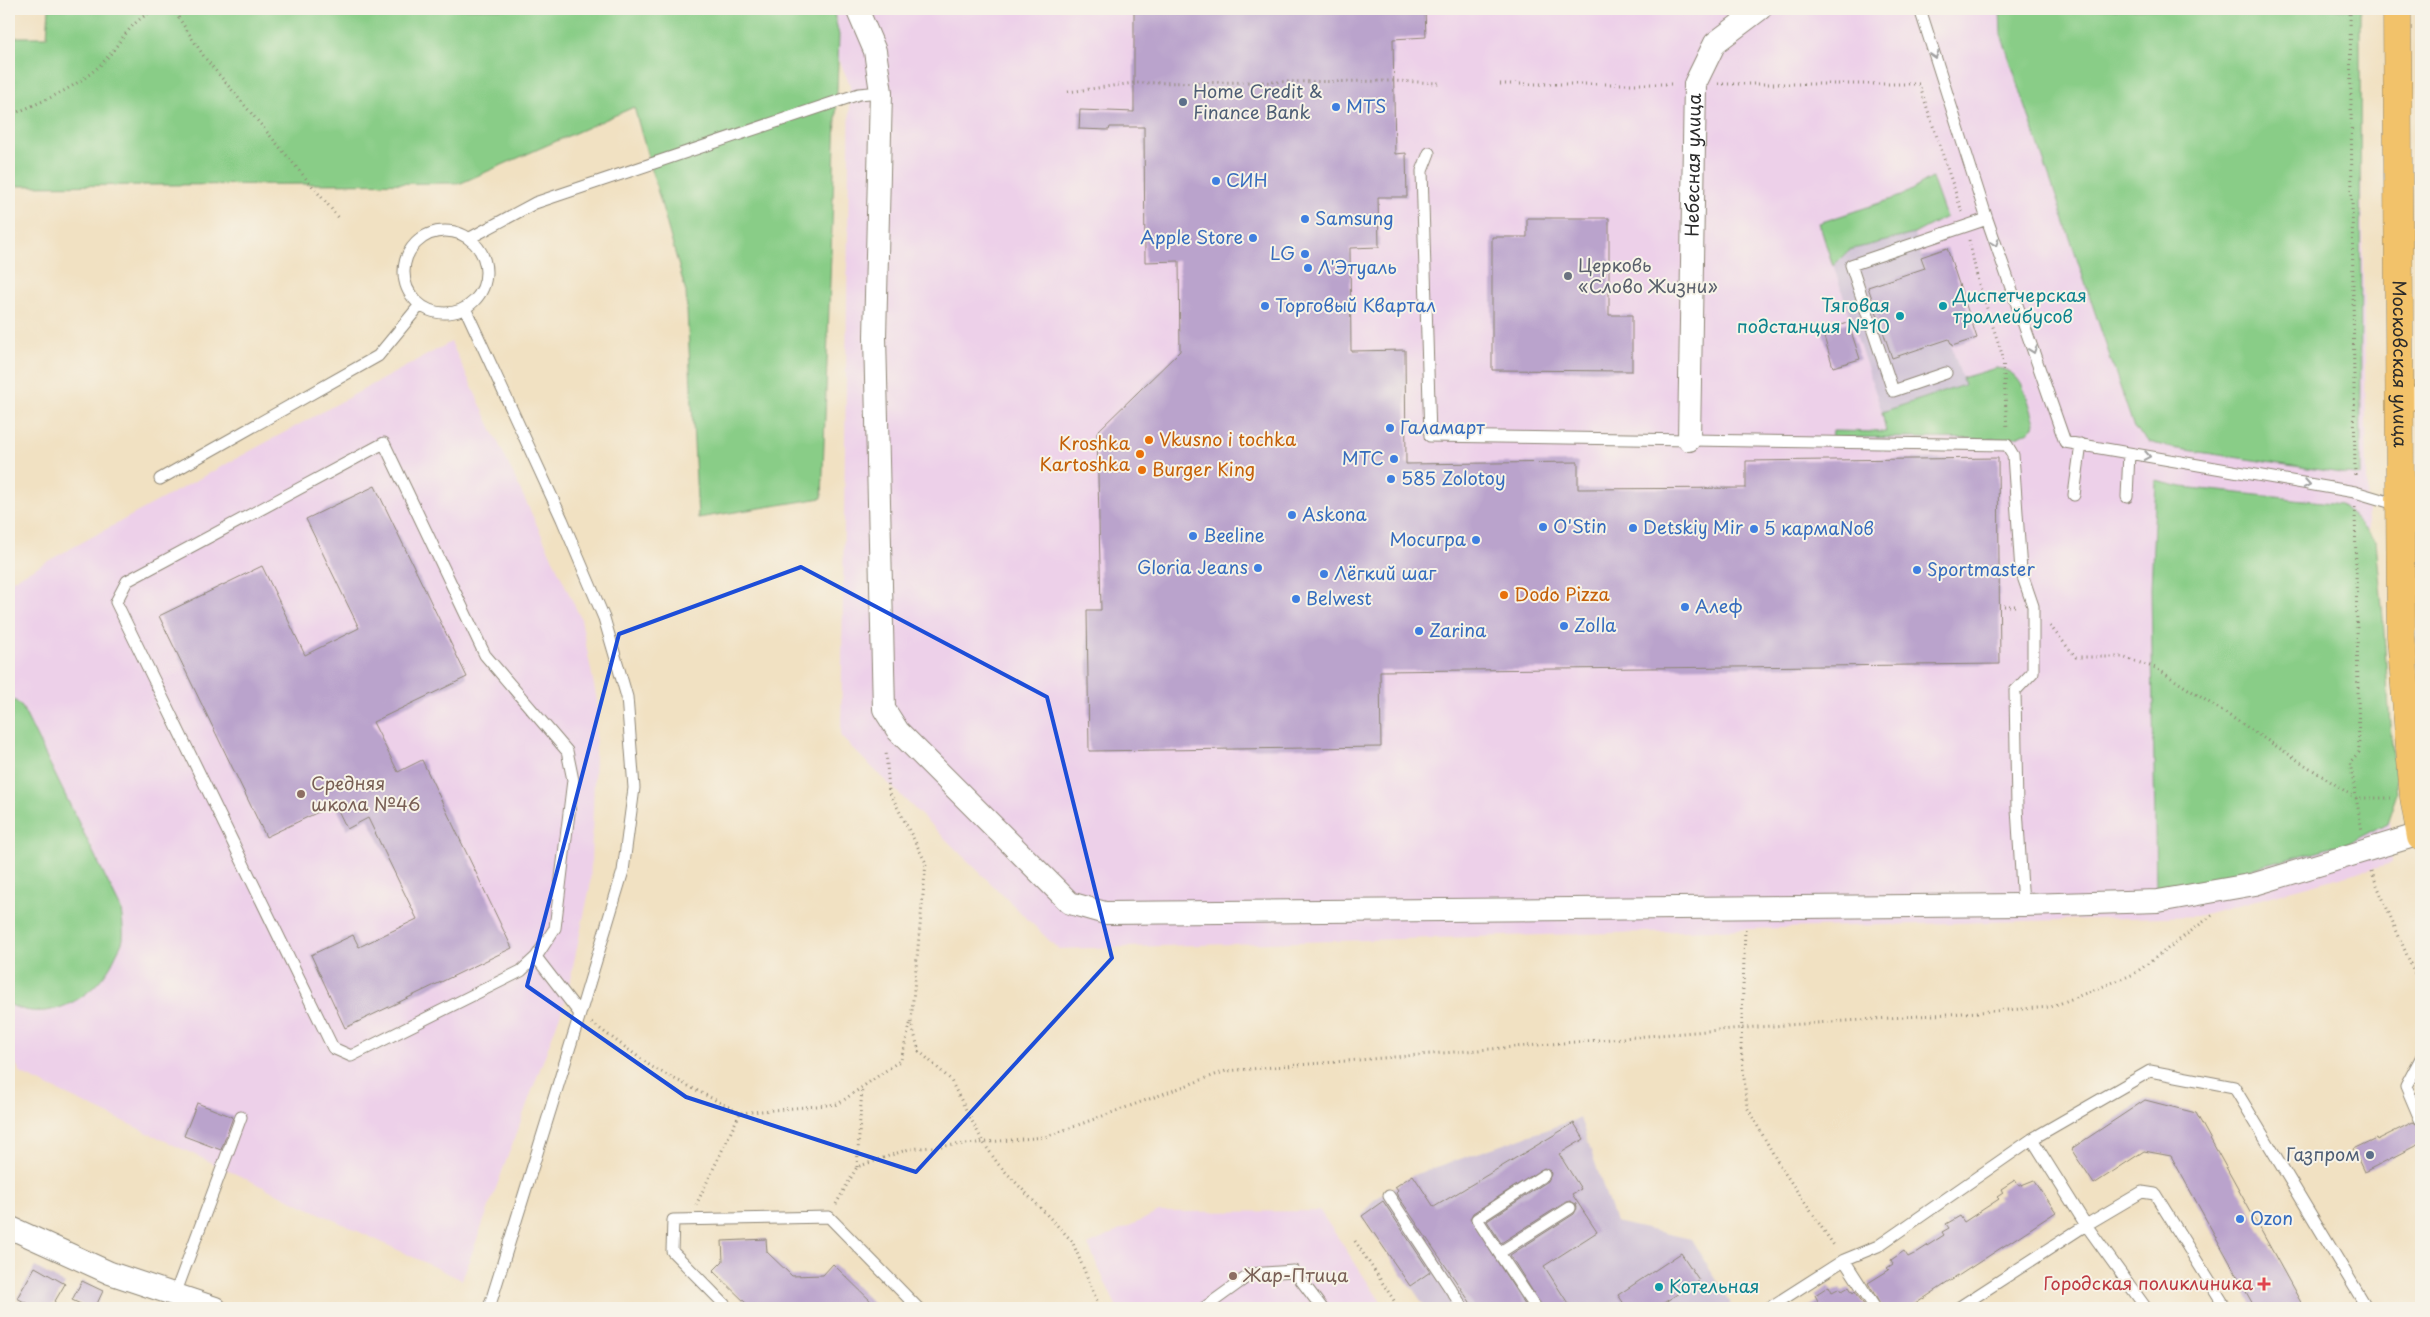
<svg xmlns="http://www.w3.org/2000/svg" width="2430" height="1317" viewBox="0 0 2430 1317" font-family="'Playpen Sans',sans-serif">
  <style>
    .built { fill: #edd0e9 }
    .industrial { fill: #ccbed4 }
    .green { fill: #89cd87; stroke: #5a7c59 }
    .building { fill: #baa3cc }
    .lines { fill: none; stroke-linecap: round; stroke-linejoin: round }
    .lane-casing { stroke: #8e8676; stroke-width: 13 }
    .street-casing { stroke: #8e8676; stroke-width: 24 }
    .primary-casing { stroke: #8e8676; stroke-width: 29 }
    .path { stroke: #8e8676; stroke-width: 3; stroke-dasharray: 1 4; stroke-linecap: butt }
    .lane { stroke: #fff; stroke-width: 11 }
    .street { stroke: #fff; stroke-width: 22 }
    .primary { stroke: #f2c26a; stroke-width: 28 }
    .oneway { stroke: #a0a0a0 }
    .marked { fill: none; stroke: #1d4ed8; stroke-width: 4; stroke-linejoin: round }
    .service-dot { fill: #5c6f8a; stroke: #f7f3e8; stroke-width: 2 }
    .shop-dot { fill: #3f7fe0; stroke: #f7f3e8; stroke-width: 2 }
    .worship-dot { fill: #6b7280; stroke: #f7f3e8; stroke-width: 2 }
    .culture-dot { fill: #0f9aa8; stroke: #f7f3e8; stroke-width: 2 }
    .food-dot { fill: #e8710a; stroke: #f7f3e8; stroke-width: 2 }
    .education-dot { fill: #8d6e63; stroke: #f7f3e8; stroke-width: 2 }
    .health-dot { fill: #e0444e; stroke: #f7f3e8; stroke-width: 2 }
    .labels { text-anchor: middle; stroke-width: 4; stroke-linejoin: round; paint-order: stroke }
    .service-label { font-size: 18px; fill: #4e5e75; stroke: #f7f3e8; text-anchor: start }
    .shop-label { font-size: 18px; fill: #366cbe; stroke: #f7f3e8; text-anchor: start }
    .street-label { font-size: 18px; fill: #2b2b2b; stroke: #f7f3e8 }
    .worship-label { font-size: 18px; fill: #5b616d; stroke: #f7f3e8; text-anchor: start }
    .culture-label { font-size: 18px; fill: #0d838f; stroke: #f7f3e8; text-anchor: start }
    .food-label { font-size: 18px; fill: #c56008; stroke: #f7f3e8; text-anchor: start }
    .education-label { font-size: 18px; fill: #785e54; stroke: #f7f3e8; text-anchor: start }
    .health-label { font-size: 18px; fill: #be3a42; stroke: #f7f3e8; text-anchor: end }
  </style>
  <rect width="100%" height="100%" fill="#f7f3e8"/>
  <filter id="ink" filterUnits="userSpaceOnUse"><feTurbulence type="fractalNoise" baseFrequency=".02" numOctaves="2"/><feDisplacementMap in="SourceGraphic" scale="10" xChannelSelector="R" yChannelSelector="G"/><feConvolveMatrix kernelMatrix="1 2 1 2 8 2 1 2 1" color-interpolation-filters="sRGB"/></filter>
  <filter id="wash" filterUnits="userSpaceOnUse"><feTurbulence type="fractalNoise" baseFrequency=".0096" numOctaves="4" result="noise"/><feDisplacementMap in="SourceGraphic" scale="20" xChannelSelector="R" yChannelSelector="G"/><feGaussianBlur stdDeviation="1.12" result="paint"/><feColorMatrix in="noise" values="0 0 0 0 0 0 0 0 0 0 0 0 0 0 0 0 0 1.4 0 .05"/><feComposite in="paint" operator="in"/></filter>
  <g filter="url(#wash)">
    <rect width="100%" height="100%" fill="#f1e1c2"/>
    <!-- built -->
    <path class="built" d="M817,9H2358L2368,527L2392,863L2197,916L1058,949L841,737L850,85Z
      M451,342L581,619L597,701L590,887L566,999L462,1280L22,1074L9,1053V582Z
      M1320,1211L1385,1308H1117L1088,1245L1159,1212Z"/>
    <!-- industrial -->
    <path class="industrial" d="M1901,196L1925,268L1908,274L1932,344L1949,339L1964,385L1882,412L1819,223Z
      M1580,1118L1615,1222L1691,1239L1731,1304L1724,1308H1426L1362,1216L1374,1200L1413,1175Z"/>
    <!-- green -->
    <path class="green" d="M49,9H833L839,35L822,498L698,518L686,292L634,107L461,183L9,186V37H47Z
      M2000,9H2360L2361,476L2172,448L2149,442L2134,428L2001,34Z
      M1932,178L1946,217L1914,234L1849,250L1833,266L1819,223L1901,196Z
      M1996,368C2024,370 2027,400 2035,422L2034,427C2022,437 2013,438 1998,439L1832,437L1833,431L1886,432L1882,412L1964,385L1962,378Z
      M2156,481L2182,487L2341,504L2376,541L2383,618L2390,725L2397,793L2387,823L2351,842L2192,885L2156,889L2151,588Z
      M9,695L22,707L121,909C122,918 124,930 123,939C122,945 117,952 115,957C98,995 50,1026 9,1004Z"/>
    <g id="blocks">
      <!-- building -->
      <path class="building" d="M1134,9H1425L1426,37L1393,39L1395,154L1406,153L1407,197H1378L1379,247L1350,248L1351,351L1405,350L1406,464L1578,462V489L1746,488V461L1998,458L2000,664L1380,671L1381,747L1089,751L1087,610H1101L1097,432L1180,351L1179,261L1145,262L1144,127H1110L1109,130L1079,129L1080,110L1134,112Z
        M1527,218H1609V315H1632V371L1492,370V237H1527Z
        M1947,248L1977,338L1952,346L1949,339L1892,358L1868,287L1925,268L1921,257Z
        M1848,322L1860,359L1833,367L1822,330Z
        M375,486L467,677L373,722L398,772L422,760L512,948L345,1028L311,955L353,935L359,947L417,919L368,818L347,829L335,804L266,837L159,616L262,566L305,655L359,628L306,519Z
        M2145,1100L2196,1113L2304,1308H2255L2171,1156L2144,1151L2094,1184L2071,1149Z
        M197,1103L233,1117L221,1150L184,1136Z
        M2413,1122L2421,1126V1143L2364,1172L2353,1149L2376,1138L2377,1140Z
        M1574,1123L1584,1139L1559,1154L1581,1189L1572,1194L1597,1232L1544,1266L1571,1308H1543L1510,1255L1574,1214L1577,1208L1576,1204L1570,1201L1566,1202L1501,1243L1487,1221L1548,1181L1551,1174L1550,1171L1544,1168L1473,1213L1470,1219L1527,1308H1474L1396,1193L1398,1191L1395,1187L1413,1175L1434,1207Z
        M2015,1180L2019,1186L2034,1180L2056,1212L1909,1308H1882L1868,1283L1889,1270L1887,1268L1893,1264L1891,1260L1904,1251L1908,1257L1916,1253L1944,1235L1942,1232L1949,1228L1946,1224L1960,1216L1964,1222L1999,1199L1997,1197L2003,1193L2001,1189Z
        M1383,1201L1430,1272L1410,1286L1362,1216Z
        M766,1239L767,1252L792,1276L823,1275L833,1264L878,1308H751L713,1271L723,1261L722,1241Z
        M1681,1253L1699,1280L1656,1308H1627L1618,1295Z
        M35,1267L65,1284L51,1308H35L17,1298Z
        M82,1281L103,1291L95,1308H89L72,1300Z
        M1829,1286L1832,1292L1840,1288L1842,1291L1849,1287L1853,1293L1855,1291L1866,1308H1806L1818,1301L1815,1295Z"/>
    </g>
  </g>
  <g filter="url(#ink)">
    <use href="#blocks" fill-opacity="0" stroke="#8e8676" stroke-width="1"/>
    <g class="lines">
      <defs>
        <path id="lane" d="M1920,9L1987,219L2065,442L2355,492L2399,505
          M1429,153L1422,171L1430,436L2007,445L2013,455L2021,571L2033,606V672L2015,691L2017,808L2023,905
          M404 272a41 41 0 1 1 82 0a41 41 0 1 1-82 0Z
          M470,238L535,203L859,94L881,92
          M465,308L562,519L604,618L627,697L634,788L623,871L580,1014
          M1946,373L1893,391L1851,265L1987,219
          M384,443L485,655L567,751L573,780L555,928L536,957L521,971L351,1056L333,1048L116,602L127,581Z
          M160,479L378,356L420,305
          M2074,495L2081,444
          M2127,497L2129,453
          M2420,1119L2406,1086L2421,1058
          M2032,1139L2150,1071L2234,1087L2367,1308
          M1389,1196L1463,1308
          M1499,1253L1477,1219L1544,1175
          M1844,1260L1875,1308
          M177,1289L241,1117
          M489,1308L580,1014L536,957
          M728,1308L672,1251L673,1220L829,1217L918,1308
          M1204,1308L1251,1274L1294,1271L1322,1308
          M1536,1308L1499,1253L1570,1208
          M1769,1308L1844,1260L1878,1246L2032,1139L2086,1225L2142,1192L2155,1194L2226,1308
          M1958,1308L2086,1225L2146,1308"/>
        <g id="street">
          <path d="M857,9L875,51L881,92L875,337L884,709L898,731L1070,903L1105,913L2023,905L2158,901L2255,884L2420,834"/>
          <path d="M2399,402L2421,396"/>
          <path id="s1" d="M1689,440L1695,84L1715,43L1760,9"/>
          <path d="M9,1227L110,1273L215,1308"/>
        </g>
        <g id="primary">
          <path id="s2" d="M2397,9L2401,636L2414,797L2421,837"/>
        </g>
      </defs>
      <!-- lane casing -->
      <use href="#lane" class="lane-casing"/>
      <!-- street casing -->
      <use href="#street" class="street-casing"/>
      <!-- primary casing -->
      <use href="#primary" class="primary-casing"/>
      <!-- path -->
      <path class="path" d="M173,9L205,58L339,218
        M2350,9L2355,476
        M1500,84H1675
        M1718,84H1919L1962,212
        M1068,92L1134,83L1394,81L1439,83
        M9,116C40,102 71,91 97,68C120,48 126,22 157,9
        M1969,240L1978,281L2003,357L2007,429
        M2355,507L2359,752L2350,762L2362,831
        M1999,606H2018
        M2050,626L2076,657H2122L2156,668L2356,798H2391
        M2371,871L2421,988
        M1745,929L1741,1048L1747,1107L1780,1166L1835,1247
        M911,1022L919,1051L950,1079L983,1142L998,1164L1072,1241L1100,1308
        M592,1023L652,1067L740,1113L838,1104L901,1060L911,1021L926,863L889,791L886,751
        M857,1167L862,1088
        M836,1204L857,1167L909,1149L1045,1137L1226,1071L1743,1028L2051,1007L2134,974L2214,914
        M696,1205L740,1113
        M1355,1241L1399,1308"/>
      <!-- lane -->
      <use href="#lane" class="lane"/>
      <!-- street -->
      <use href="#street" class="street"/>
      <!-- primary -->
      <use href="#primary" class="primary"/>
    </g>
    <!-- one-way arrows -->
    <defs><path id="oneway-chevron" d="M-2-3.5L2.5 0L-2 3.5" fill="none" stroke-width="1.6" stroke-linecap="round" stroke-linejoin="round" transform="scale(1.25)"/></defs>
    <g class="oneway">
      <use href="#oneway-chevron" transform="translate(1935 55) rotate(72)"/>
      <use href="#oneway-chevron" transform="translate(1995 243) rotate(71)"/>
      <use href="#oneway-chevron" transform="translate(2033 350) rotate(71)"/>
      <use href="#oneway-chevron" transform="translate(2147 456) rotate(10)"/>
      <use href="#oneway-chevron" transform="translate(2307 484) rotate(10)"/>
    </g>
  </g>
  <!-- marked area -->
  <path class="marked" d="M801,567L1047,697L1112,958L916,1172L686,1097L527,986L619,634Z"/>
  <!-- markers -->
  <g class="service-dot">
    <circle cx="1183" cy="102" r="5"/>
    <circle cx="2370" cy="1155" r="5"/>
  </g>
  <g class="shop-dot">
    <circle cx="1336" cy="107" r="5"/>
    <circle cx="1216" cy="181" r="5"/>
    <circle cx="1305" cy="219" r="5"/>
    <circle cx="1253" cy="238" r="5"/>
    <circle cx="1305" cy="254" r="5"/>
    <circle cx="1308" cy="268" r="5"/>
    <circle cx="1265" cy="306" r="5"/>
    <circle cx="1390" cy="428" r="5"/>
    <circle cx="1394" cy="459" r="5"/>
    <circle cx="1391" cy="479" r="5"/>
    <circle cx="1292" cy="515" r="5"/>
    <circle cx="1543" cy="527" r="5"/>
    <circle cx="1633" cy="528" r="5"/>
    <circle cx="1754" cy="529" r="5"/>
    <circle cx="1193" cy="536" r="5"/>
    <circle cx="1476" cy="540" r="5"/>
    <circle cx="1258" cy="568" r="5"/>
    <circle cx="1917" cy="570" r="5"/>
    <circle cx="1324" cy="574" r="5"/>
    <circle cx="1296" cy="599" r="5"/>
    <circle cx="1685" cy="607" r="5"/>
    <circle cx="1564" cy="626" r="5"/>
    <circle cx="1419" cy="631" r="5"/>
    <circle cx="2240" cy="1219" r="5"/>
  </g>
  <circle class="worship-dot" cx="1568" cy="276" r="5"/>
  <g class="culture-dot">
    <circle cx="1943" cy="306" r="5"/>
    <circle cx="1900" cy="316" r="5"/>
    <circle cx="1659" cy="1287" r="5"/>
  </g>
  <g class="food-dot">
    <circle cx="1149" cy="440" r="5"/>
    <circle cx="1140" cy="454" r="5"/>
    <circle cx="1142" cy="470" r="5"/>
    <circle cx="1504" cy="595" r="5"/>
  </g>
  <g class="education-dot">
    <circle cx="301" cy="794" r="5"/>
    <circle cx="1233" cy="1276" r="5"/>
  </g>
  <path class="health-dot" d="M2261.5 1276.5h5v5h5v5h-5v5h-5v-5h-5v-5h5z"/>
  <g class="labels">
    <!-- service labels -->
    <g class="service-label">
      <text x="1193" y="98">Home Credit &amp;<tspan x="1193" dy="21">Finance Bank</tspan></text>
      <text x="2360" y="1161" text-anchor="end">Газпром</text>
    </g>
    <!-- shop labels -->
    <g class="shop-label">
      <text x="1346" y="113">MTS</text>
      <text x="1226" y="187">СИН</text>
      <text x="1315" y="225">Samsung</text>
      <text x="1243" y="244" text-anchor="end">Apple Store</text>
      <text x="1295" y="260" text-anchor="end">LG</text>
      <text x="1318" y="274">Л'Этуаль</text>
      <text x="1275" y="312">Торговый Квартал</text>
      <text x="1400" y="434">Галамарт</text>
      <text x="1384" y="465" text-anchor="end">МТС</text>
      <text x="1401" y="485">585 Zolotoy</text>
      <text x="1302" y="521">Askona</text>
      <text x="1553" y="533">O'Stin</text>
      <text x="1643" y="534">Detskiy Mir</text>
      <text x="1764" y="535">5 кармаNов</text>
      <text x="1203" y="542">Beeline</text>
      <text x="1466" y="546" text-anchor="end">Мосигра</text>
      <text x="1248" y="574" text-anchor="end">Gloria Jeans</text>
      <text x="1927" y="576">Sportmaster</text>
      <text x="1334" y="580">Лёгкий шаг</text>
      <text x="1306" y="605">Belwest</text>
      <text x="1695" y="613">Алеф</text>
      <text x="1574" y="632">Zolla</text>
      <text x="1429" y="637">Zarina</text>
      <text x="2250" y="1225">Ozon</text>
    </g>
    <!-- street labels -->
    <g class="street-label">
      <text dy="6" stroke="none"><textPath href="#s1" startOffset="275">Небесная улица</textPath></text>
      <text dy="6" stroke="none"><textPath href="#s2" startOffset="355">Московская улица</textPath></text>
    </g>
    <!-- worship labels -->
    <g class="worship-label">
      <text x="1578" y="272">Церковь<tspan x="1578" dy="21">«Слово Жизни»</tspan></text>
    </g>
    <!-- culture labels -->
    <g class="culture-label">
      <text x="1953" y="302">Диспетчерская<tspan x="1953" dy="21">троллейбусов</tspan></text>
      <text x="1890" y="312" text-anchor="end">Тяговая<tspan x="1890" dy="21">подстанция №10</tspan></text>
      <text x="1669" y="1293">Котельная</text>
    </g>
    <!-- food labels -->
    <g class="food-label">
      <text x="1159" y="446">Vkusno i tochka</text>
      <text x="1130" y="450" text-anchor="end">Kroshka<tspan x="1130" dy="21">Kartoshka</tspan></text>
      <text x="1152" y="476">Burger King</text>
      <text x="1514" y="601">Dodo Pizza</text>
    </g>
    <!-- education labels -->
    <g class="education-label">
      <text x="311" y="790">Средняя<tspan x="311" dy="21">школа №46</tspan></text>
      <text x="1243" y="1282">Жар-Птица</text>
    </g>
    <!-- health labels -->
    <g class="health-label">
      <text x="2253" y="1290">Городская поликлиника</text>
    </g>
  </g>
  <!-- margin -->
  <rect width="2430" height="1317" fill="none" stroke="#f7f3e8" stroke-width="30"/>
</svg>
